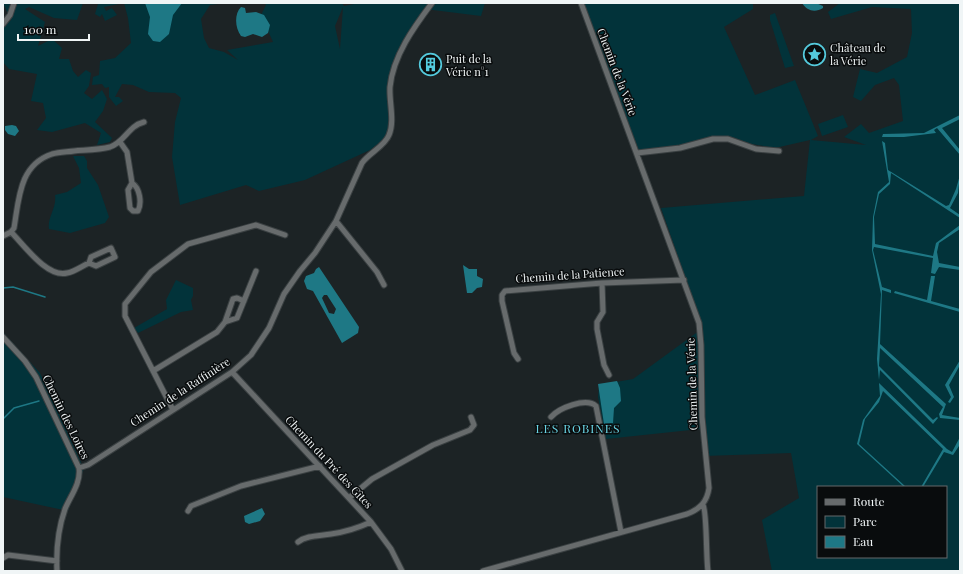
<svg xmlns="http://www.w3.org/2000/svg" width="963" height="574" viewBox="0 0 963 574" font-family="'Playfair Display',serif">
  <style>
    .green { fill: #02333a; fill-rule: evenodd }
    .water { fill: #1e7885; fill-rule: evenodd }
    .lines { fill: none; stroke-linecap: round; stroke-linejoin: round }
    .stream { stroke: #1e7885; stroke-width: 1.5 }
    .street-casing { stroke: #3a4042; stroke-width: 7 }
    .street { stroke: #676b6c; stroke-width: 5 }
    .labels { text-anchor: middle; stroke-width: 3; stroke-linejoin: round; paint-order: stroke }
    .poi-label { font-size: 11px; fill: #f0f5f6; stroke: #090c0d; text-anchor: start }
    .street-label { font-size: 11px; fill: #f0f5f6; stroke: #090c0d }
    .neighbourhood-label { font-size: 12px; letter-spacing: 1px; fill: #6bd5e6; stroke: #090c0d }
  </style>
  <rect width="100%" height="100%" fill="#1c2325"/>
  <!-- green -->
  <path class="green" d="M3,3H83L77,20L54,18L29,7L25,9L45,22L38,46L52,39L62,48L59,59H69L73,71L78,77L86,70L91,73L89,86L84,93L92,99L102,90L107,99L103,111L95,122L112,138L110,142L97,145L101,133L85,123L52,132L37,130L46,118L43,103L31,101L37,74L9,69L3,62V27L11,20Z
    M94,3H226L210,5L201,19L204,38L209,48L224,52L238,60L227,50L273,42L261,15L266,5L264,3H342L344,6L359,3H485L481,16L425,9L397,56L387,91L391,121L388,136L370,150L305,180L259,191L246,185L180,205L172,157L175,122L181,98L175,93L149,92L133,85L122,84L115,97H119L123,101L116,106L109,97V87L105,88L102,84L92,85L93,77L99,75L100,61L115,58L131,43L128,18L124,3L104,7L106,11L112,8L117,15L105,21L102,14L100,17L95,14L98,4ZM343,7L340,49L335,26Z
    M584,3H753V9L724,27L755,95L795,80L818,136L811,140L866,145L844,137L861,124L869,133L903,121L899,85L894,78L875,85L861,101L853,97L860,69L877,73L907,57L912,33L911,9L872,7L831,19L828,12L840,3H960V571H772L762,520L799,498L791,453L703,456L700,429L606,439L598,397L599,385L633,379L703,328L661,208L804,196L810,140L775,148L752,144L732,137L639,151ZM818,487H946V557H818Z
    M775,13L794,66L785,68L770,20V15Z
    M843,115L848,127L822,136L818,124Z
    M73,156H84L87,161V168L98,185L109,217L105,223L70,233L49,229C47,217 57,208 55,195L67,192L81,183L79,168Z
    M176,280L193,288V296L191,300L193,310L181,312L138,333L134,328L167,309L166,300Z
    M3,332L40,373L84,469L68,511L3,497Z"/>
  <!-- water -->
  <path class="water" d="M145,3H182L173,15L169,34L160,42L153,41L148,34L150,17Z
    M802,3H816L823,6V8C815,13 807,11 802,3Z
    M241,7L245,8L246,13L256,12L264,15L270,25L268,33L262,37L253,34L245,37L241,36C235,28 234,14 241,7Z
    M960,115V119L942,128L960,150V155L937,128L934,130L936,133L904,137H882L883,134L924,133Z
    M12,125L16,126L19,131L15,136L8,134L5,130V126Z
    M882,141L885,143L888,170L946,206L949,205L956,189L960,175L958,193L950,208L960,215V218L891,173L890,184L879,194L874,217L875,244L933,256L936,243L960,225V229L939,243L937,252L939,263L960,267V270L939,267L935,274L931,273L933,258L874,247L873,250L882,287L891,290V293L882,290L880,344L946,404L942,415L960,418V420L940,418L939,414L943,407L880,348L879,366L933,420L937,417L938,418L933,424L880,370L879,380L877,359L881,294L872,250L873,217L878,192L889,182Z
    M463,265L469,269H477V276L483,279L482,287L477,288L472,293H467Z
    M319,267L359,327L358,333L342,343L313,291L307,289L304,281L306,276L314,273L316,269ZM324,295H327L336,309L334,314L329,313L322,298Z
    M931,276H935L931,301L960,309V312L894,293L895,291L927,300Z
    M960,360V365L949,385L954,397L950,403L948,402L951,397L945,385Z
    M617,381L620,388L621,401L614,408L613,423L604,424L598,384Z
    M879,383L947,449L952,452L960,437L959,446L953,455L944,452L923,487H921L943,449L883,391L879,402L865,419L859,444L906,487H904L857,444L863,420L880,396Z
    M262,508L265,514L260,521L249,524L245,522L244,516Z"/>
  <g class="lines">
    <!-- stream -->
    <path class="stream" d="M3,288L13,287L45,297
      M3,419L14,408L39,401"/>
    <defs>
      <path id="street" d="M3,24L10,15L14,3
        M120,142L127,152L132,183L128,190L130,208L133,211H138C142,203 140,188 132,183
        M637,153L680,148L713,139H728L756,149L779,151
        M336,221L377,272L384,285
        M11,232C24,245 47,278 67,273C74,272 82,266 89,263L96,266L115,257L111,248L91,257L89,263
        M3,236L11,232L14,228C19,199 19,165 52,154C59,152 67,152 74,151C85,150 99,150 110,147C125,142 128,126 144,122
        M602,283L603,312L597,322V329L604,365L609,375
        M225,322L237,318L256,271
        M3,337L25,361L36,377L79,468C81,483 71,495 65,509C58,529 56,550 57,571
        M518,359L514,353L502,301V295L505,291L602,283L684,280
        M153,371L217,332L225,322L233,299L237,298L244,301
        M232,372L371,522L391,549L402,571
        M173,410L125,316V304L151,272L188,244L256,225L285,235
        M551,417C559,408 586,397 596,406L621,532
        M79,468L88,465L232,372L251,355L269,328L284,294L300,271L315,253L336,221L362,163C369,153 385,146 389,135C395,121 389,102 390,87C393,56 414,27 432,3
        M349,498L372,479L433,445L470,430L474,425L471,417
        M703,505C707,511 706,559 708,571
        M188,511L191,506L241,486L320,466
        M298,542C307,535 320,536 331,534C345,532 358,528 371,522
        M3,558L8,555L57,561
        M483,571L687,514C700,509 707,502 709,488L702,417L701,345L699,323L581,3"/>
    </defs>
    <!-- street casing -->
    <use href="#street" class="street-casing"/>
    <!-- street -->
    <use href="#street" class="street"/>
  </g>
  <!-- icons -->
  <defs>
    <symbol id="sight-ring" viewBox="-11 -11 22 22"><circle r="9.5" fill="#090c0d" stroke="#54cadd" stroke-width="1.5"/><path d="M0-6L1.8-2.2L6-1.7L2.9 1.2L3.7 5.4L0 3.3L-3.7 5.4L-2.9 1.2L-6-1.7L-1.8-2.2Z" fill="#54cadd"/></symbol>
    <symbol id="building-ring" viewBox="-11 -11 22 22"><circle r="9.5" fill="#090c0d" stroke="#54cadd" stroke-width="1.5"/><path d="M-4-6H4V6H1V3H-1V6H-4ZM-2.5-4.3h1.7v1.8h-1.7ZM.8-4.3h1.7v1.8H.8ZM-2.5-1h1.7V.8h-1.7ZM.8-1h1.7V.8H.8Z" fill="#54cadd"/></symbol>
  </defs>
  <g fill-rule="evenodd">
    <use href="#sight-ring" x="802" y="42" width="25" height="25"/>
    <use href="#building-ring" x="418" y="52" width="25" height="25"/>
  </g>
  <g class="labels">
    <!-- poi labels -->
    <g class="poi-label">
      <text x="830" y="52">Château de<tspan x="830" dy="13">la Vérie</tspan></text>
      <text x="446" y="63">Puit de la<tspan x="446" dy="13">Vérie n°1</tspan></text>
    </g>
    <!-- street labels -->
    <g class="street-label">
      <text transform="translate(617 72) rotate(69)" y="4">Chemin de la Vérie</text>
      <text transform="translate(570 275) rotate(-4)" y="4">Chemin de la Patience</text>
      <text transform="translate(692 384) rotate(-92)" y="4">Chemin de la Vérie</text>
      <text transform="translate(180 392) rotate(-33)" y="4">Chemin de la Raffinière</text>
      <text transform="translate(66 417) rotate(64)" y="4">Chemin des Loires</text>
      <text transform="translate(329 462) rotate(47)" y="4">Chemin du Pré des Gîtes</text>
    </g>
    <!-- neighbourhood labels -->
    <g class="neighbourhood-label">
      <text x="578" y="433">LES ROBINES</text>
    </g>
  </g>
  <!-- border -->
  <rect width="963" height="574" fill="none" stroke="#f0f5f6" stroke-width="8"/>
  <!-- legend -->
  <rect x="817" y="486" width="130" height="72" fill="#090c0d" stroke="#65696a"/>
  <rect x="825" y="499" width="20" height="6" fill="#676b6c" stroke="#65696a"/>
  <text x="853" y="506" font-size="12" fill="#f0f5f6">Route</text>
  <rect x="825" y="516" width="20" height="12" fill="#02333a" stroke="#65696a"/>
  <text x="853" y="526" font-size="12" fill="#f0f5f6">Parc</text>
  <rect x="825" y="536" width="20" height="12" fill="#1e7885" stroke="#65696a"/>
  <text x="853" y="546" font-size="12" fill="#f0f5f6">Eau</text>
  <!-- scale -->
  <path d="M18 34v6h71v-6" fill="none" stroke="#f0f5f6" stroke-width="2"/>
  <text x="24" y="34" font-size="12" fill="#f0f5f6" stroke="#090c0d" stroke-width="3" paint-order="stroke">100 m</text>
</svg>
